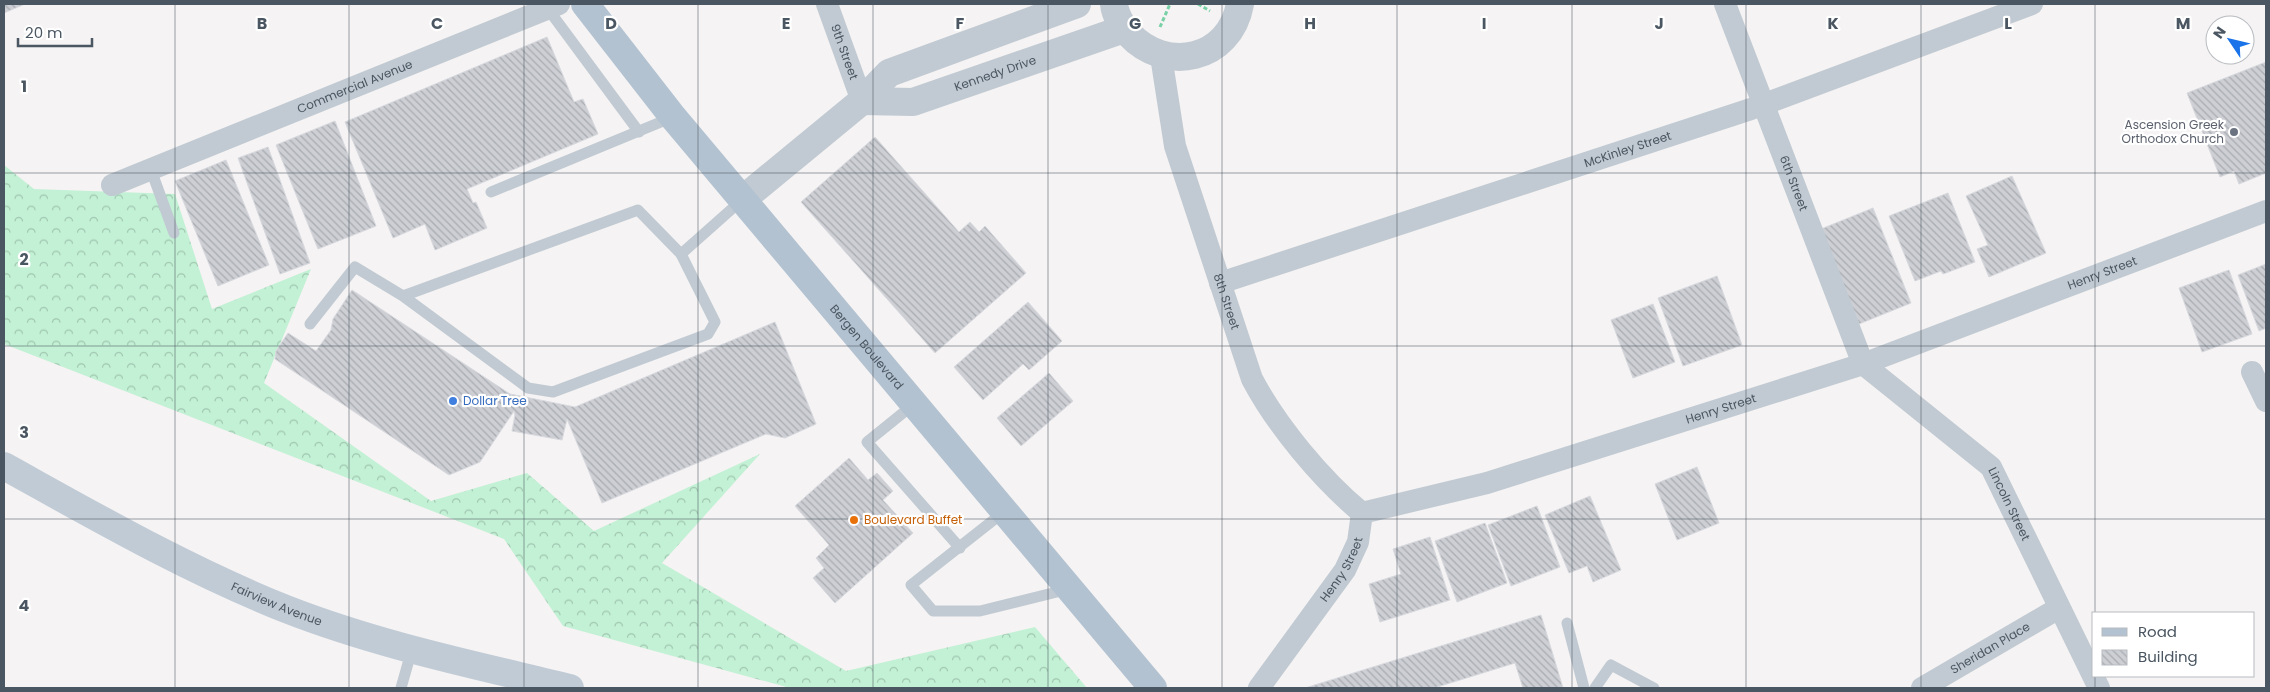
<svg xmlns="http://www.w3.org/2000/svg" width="2270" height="692" font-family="Poppins,sans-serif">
  <defs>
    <pattern id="forest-crowns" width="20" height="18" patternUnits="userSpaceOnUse" patternTransform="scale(1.25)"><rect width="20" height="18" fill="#c3f1d5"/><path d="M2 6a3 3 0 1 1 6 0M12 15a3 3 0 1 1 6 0" fill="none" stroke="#a0c6b0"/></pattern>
    <pattern id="building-back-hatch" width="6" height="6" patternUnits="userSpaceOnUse" patternTransform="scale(1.25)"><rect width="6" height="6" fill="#cdcfd5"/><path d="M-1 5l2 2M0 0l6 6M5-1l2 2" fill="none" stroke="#a8abb0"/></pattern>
  </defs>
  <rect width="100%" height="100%" fill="#f5f3f3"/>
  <path fill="url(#forest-crowns)" d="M 4,165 L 34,189 L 175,194 L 212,309 L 311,269 L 264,383 L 431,501 L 527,473 L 594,531 L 760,454 L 662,563 L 846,671 L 1035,627 L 1087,688 L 790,688 L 563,626 L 504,539 L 4,344 Z"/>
  <g fill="url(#building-back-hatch)" stroke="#d7d9de">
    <path d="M 4,4 L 25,4 L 4,13 Z"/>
    <path d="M 547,37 L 574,102 L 583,99 L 598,134 L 467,189 L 473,203 L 476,202 L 487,228 L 435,250 L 425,224 L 393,238 L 345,122 Z"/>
    <path d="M 2266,62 L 2266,173 L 2239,184 L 2234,171 L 2220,177 L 2187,93 Z"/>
    <path d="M 335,121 L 376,226 L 318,249 L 276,145 Z"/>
    <path d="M 875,137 L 959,232 L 970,222 L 979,232 L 985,226 L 1026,273 L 935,353 L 801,202 Z"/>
    <path d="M 268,147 L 310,263 L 280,274 L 238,158 Z"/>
    <path d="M 226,160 L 269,265 L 218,286 L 175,181 Z"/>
    <path d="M 2012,176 L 2046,253 L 1989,277 L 1977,249 L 1988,245 L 1966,196 Z"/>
    <path d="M 1948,193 L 1975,262 L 1943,274 L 1941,271 L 1915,281 L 1889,216 Z"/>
    <path d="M 1873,208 L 1911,303 L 1859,324 L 1821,229 Z"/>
    <path d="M 2266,264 L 2266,328 L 2259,331 L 2238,275 Z"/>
    <path d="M 2229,270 L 2252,334 L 2202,352 L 2179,288 Z"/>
    <path d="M 1717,276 L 1742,345 L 1683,366 L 1658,298 Z"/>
    <path d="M 352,290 L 510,394 L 575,407 L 775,322 L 816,424 L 785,438 L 766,434 L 602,503 L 567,419 L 562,440 L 512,431 L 515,415 L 514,411 L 480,462 L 449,475 L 275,359 L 276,351 L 288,333 L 316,351 L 331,330 L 333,319 Z"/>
    <path d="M 1028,302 L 1062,341 L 1029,370 L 1023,364 L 983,400 L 954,367 Z"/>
    <path d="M 1653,304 L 1675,362 L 1633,378 L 1611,320 Z"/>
    <path d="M 1049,373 L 1073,401 L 1021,446 L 997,418 Z"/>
    <path d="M 849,458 L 868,480 L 877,473 L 893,491 L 883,500 L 913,533 L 835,603 L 813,578 L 824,568 L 816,558 L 829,545 L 795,506 Z"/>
    <path d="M 1697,467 L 1719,523 L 1677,540 L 1655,484 Z"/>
    <path d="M 1590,496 L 1621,570 L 1593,582 L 1587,566 L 1569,573 L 1545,515 Z"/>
    <path d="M 1537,506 L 1560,567 L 1511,586 L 1488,525 Z"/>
    <path d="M 1485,523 L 1507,583 L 1457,602 L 1435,541 Z"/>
    <path d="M 1430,537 L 1450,600 L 1380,622 L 1369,584 L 1401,574 L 1393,549 Z"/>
    <path d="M 1541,615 L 1563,688 L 1523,688 L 1515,663 L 1434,688 L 1305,688 Z"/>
  </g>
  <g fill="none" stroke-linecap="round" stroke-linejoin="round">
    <g stroke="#7ad0a6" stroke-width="3" stroke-dasharray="4 2.5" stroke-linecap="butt">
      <path d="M 1198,4 L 1210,11"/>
      <path d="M 1160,27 L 1170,4"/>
    </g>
    <g stroke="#c1cad2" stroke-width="11">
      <path d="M 548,9 L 639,132"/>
      <path d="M 151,170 L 174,233"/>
      <path d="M 491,192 L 673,117"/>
      <path d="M 681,254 L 743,199"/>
      <path d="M 310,324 L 355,267 L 403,296 L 528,388 L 553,392 L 708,334 L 715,322 L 681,254 L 638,210 L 403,296"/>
      <path d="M 914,404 L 867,442 L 960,548"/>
      <path d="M 1005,511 L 911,585 L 933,611 L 980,611 L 1069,589"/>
      <path d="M 1567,623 L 1584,688"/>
      <path d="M 401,688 L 412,649"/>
      <path d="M 1595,688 L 1611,665 L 1654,688"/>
    </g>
    <g stroke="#c1cad2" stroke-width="22">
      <path id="s1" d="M 827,4 L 862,101"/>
      <path id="s2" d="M 1725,4 L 1863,364 L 1991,467 L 2099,688"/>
      <path id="s3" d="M 1161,56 L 1175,146 L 1252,379 C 1277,426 1321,479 1362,513"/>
      <path id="s4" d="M 112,185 L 559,4"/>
      <path id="s5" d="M 1220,283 L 1751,109 L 2032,4"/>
      <path d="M 2252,372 L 2266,401"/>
      <path id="s6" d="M 1259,688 L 1345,570 L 1358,542 L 1362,513 L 1487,483 L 1863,364 L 2266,211"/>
      <path id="s7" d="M 1922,688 L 2059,608"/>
    </g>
    <g stroke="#c1cad2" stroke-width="28">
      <path d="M 1114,4 C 1115,14 1122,27 1129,34 C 1166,74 1230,60 1240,4"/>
      <path id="s8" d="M 862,101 L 913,102 L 1124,29"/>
      <path d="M 743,199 L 862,101 L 889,73 L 1077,4"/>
    </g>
    <path stroke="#c1cbd6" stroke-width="28" id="s9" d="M 4,466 C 96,517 188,570 286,609 C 378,645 475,665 570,688"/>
    <path stroke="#b3c2d1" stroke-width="28" id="s10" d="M 585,4 L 673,117 L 1153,688"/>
  </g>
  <path fill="none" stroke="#4a5661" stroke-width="1" stroke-opacity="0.55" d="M 175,4 L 175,688M 349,4 L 349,688M 524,4 L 524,688M 698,4 L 698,688M 873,4 L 873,688M 1048,4 L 1048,688M 1222,4 L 1222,688M 1397,4 L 1397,688M 1572,4 L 1572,688M 1746,4 L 1746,688M 1921,4 L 1921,688M 2095,4 L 2095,613M 4,173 L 2266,173M 4,346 L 2266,346M 4,519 L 2266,519M 2095,676 L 2095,688"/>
  <circle fill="#6b7280" stroke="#fff" stroke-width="2" cx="2234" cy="132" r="5"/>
  <circle fill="#3f7fe0" stroke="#fff" stroke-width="2" cx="453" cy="401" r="5"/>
  <circle fill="#e8710a" stroke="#fff" stroke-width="2" cx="854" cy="520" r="5"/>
  <g text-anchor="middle" stroke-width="4.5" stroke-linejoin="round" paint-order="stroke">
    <g font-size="12" fill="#4a5661" stroke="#fff">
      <text dy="4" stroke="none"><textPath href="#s1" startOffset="51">9th Street</textPath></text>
      <text dy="4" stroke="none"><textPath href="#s8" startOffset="138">Kennedy Drive</textPath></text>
      <text dy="4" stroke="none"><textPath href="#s4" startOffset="262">Commercial Avenue</textPath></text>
      <text dy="4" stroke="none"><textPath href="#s5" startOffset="429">McKinley Street</textPath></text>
      <text dy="4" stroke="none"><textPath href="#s2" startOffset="192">6th Street</textPath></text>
      <text dy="4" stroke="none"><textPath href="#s6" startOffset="985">Henry Street</textPath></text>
      <text dy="4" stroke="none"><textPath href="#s3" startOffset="255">8th Street</textPath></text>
      <text dy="4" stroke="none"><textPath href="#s10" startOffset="444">Bergen Boulevard</textPath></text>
      <text dy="4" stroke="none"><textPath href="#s6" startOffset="580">Henry Street</textPath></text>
      <text dy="4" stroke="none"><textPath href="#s2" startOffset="591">Lincoln Street</textPath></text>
      <text dy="4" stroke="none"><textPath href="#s6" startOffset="145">Henry Street</textPath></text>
      <text dy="4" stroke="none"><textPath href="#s9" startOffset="306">Fairview Avenue</textPath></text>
      <text dy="4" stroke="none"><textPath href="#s7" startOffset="79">Sheridan Place</textPath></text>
    </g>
    <g font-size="12" fill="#5b616d" stroke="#fff" text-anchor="end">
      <text x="2224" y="129">Ascension Greek<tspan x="2224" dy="14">Orthodox Church</tspan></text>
    </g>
    <g font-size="12" fill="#366cbe" stroke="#fff" text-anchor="start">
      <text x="463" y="405">Dollar Tree</text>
    </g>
    <g font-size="12" fill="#c56008" stroke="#fff" text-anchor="start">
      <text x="864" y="524">Boulevard Buffet</text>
    </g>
  </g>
  <g font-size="16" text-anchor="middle" font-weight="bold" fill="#4a5661" stroke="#fff" stroke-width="4.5" stroke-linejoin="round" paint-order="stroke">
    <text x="262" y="29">B</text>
    <text x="437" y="29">C</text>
    <text x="611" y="29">D</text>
    <text x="786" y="29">E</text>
    <text x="960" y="29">F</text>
    <text x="1135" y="29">G</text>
    <text x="1310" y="29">H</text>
    <text x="1484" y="29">I</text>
    <text x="1659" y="29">J</text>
    <text x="1833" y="29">K</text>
    <text x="2008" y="29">L</text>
    <text x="2183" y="29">M</text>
    <text x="24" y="92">1</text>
    <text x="24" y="265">2</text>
    <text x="24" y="438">3</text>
    <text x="24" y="611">4</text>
  </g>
  <rect width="2270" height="692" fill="none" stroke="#4a5661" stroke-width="10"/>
  <rect x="2092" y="612" width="162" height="65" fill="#ffffff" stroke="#b7bbc0"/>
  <rect x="2102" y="628" width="25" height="8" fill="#b3c2d1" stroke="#b7bbc0"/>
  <text x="2138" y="637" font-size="15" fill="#4a5661">Road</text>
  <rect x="2102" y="650" width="25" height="15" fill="url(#building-back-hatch)" stroke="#b7bbc0"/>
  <text x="2138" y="662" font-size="15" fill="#4a5661">Building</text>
  <g transform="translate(2230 40) rotate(305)"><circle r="24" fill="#ffffff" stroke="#b7bbc0"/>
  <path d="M0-4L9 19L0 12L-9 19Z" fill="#1a73e8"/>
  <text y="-8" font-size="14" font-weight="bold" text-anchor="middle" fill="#4a5661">N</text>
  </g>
  <path d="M18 38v8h74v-8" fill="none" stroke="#4a5661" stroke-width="2.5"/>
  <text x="25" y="38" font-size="15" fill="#4a5661" stroke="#ffffff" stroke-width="4" paint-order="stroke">20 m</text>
</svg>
